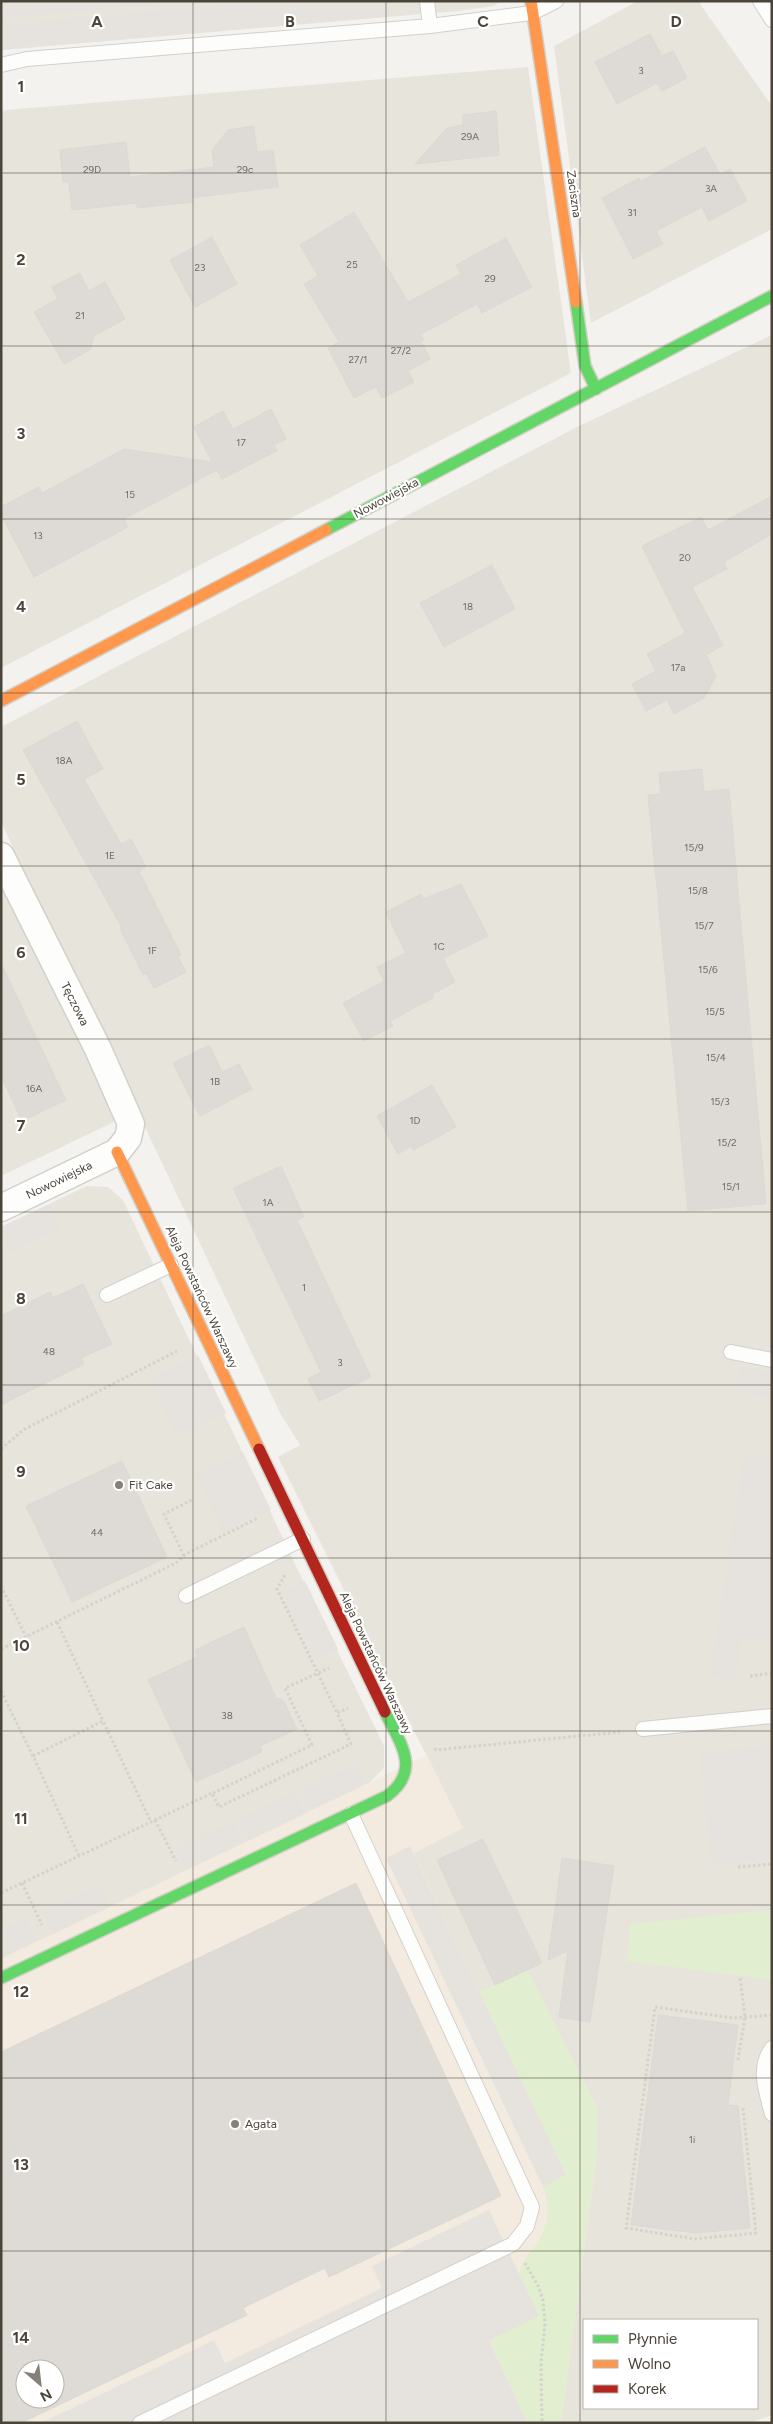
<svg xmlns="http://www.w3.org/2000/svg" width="773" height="2424" font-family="Figtree,sans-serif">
  <rect width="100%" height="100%" fill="#f4f2ee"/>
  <g fill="#e7e4dc" fill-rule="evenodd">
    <path d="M 1,1 L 500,1 L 494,6 L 458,11 L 1,50 Z"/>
    <path d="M 638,1 L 698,1 L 772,106 L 772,229 L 591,323 L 554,46 Z"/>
    <path d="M 528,67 L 571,373 L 1,668 L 1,112 L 6,110 Z"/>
    <path d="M 772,335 L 772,2415 L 749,2423 L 561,2423 L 596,2160 L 597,2108 L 575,2065 L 479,1992 L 413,1853 L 462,1827 L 278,1457 L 300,1445 L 280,1413 L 1,822 L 1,727 L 577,427 ZM 584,2320 L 757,2320 L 757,2408 L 584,2408 Z"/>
    <path d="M 1,884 L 118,1120 L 1,1176 Z"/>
    <path d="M 87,1186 L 108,1187 L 123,1200 L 297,1568 L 384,1746 L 384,1768 L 368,1784 L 1,1959 L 1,1227 Z"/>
  </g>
  <path fill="#f3ebdf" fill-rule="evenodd" d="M 427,1755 L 463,1828 L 414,1853 L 479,1992 L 528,1971 L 597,2108 L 596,2160 L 561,2423 L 1,2423 L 1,1959 ZM 25,2369 L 55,2369 L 55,2399 L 25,2399 Z"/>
  <g fill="#e1eecf">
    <path d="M 772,1910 L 772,1980 L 627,1961 L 630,1924 Z"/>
    <path d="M 528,1971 L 597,2108 L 596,2160 L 561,2423 L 522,2423 L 526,2420 L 489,2341 L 538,2316 L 519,2275 C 521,2261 530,2254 538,2242 C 549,2225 550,2205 543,2187 L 566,2175 L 479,1992 Z"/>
  </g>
  <g fill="#e6e3df">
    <path d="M 1,1 L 182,1 L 182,2 L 1,18 Z"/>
    <path d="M 270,1 L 388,1 L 389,16 L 1,50 L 1,25 Z"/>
    <path d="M 50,1204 L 61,1228 L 1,1256 L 1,1227 Z"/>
    <path d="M 198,1355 L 226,1413 L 203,1423 L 175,1366 Z"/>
    <path d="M 173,1367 L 200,1425 L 178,1436 L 150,1378 Z"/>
    <path d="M 740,1367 L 772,1373 L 772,1399 L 735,1392 Z"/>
    <path d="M 772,1440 L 772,1643 L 741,1639 L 735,1681 L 710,1676 L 744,1453 L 769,1457 Z"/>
    <path d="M 243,1452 L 271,1510 L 248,1520 L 221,1463 Z"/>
    <path d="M 218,1464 L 246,1522 L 223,1532 L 196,1475 Z"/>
    <path d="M 305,1581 L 338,1649 L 315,1660 L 283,1592 Z"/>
    <path d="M 772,1745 L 772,1859 L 711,1865 L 700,1752 Z"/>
    <path d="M 356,1763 L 366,1784 L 309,1811 L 299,1790 Z"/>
    <path d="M 294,1791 L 305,1814 L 248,1841 L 238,1819 Z"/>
    <path d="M 233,1821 L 243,1843 L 186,1870 L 176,1848 Z"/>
    <path d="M 410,1846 L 566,2175 L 543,2187 L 386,1858 Z"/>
    <path d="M 100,1884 L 110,1907 L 53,1934 L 43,1911 Z"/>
    <path d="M 27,1918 L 38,1940 L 1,1957 L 1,1931 Z"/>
    <path d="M 489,2210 L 539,2316 L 489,2341 L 526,2420 L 522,2423 L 41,2423 L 214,2340 L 225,2363 L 382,2288 L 372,2266 Z"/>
  </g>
  <g fill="#dedbd6" stroke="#dcd9d4" fill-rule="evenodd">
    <path d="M 650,34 L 662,56 L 673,51 L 687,78 L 662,91 L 657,83 L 617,104 L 595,62 Z"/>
    <path d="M 496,111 L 499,155 L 415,164 L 447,128 L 463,125 L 463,115 Z"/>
    <path d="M 254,126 L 257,152 L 273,150 L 278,187 L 191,198 L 193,202 L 137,208 L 137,203 L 72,210 L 69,182 L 63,182 L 60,150 L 126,142 L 130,177 L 214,167 L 212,150 L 228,130 Z"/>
    <path d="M 705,147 L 720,174 L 730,169 L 747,201 L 709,221 L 702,207 L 656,231 L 663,244 L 633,259 L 602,198 L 639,178 L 641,181 Z"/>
    <path d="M 354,212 L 408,302 L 461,274 L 456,265 L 506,238 L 532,287 L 482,313 L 477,304 L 421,334 L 424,340 L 421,341 L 430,359 L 408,371 L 414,382 L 382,398 L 376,387 L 354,398 L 328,348 L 339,342 L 304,284 L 318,276 L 300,245 Z"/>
    <path d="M 212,237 L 237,284 L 195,307 L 170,260 Z"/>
    <path d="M 80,273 L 89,291 L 105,282 L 125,319 L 94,336 L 90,350 L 64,364 L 34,312 L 58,299 L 52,287 Z"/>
    <path d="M 271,409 L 286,439 L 274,445 L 277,451 L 222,479 L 217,470 L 124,519 L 128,527 L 34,577 L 1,515 L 1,507 L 39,487 L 42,493 L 124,449 L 212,462 L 194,427 L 223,411 L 233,429 Z"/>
    <path d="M 772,496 L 772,534 L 724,562 L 727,569 L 692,587 L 723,645 L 706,655 L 716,676 L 704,698 L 674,714 L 667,700 L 646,711 L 632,684 L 656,671 L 647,654 L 685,633 L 642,546 L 701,517 L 708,530 Z"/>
    <path d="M 492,565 L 515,609 L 444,647 L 420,603 Z"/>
    <path d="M 77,721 L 103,769 L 84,779 L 121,844 L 131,839 L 146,867 L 139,871 L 181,955 L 178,957 L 186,972 L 154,988 L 146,973 L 143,975 L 120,929 L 122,928 L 23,750 Z"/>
    <path d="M 702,769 L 704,792 L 729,789 L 766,1204 L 688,1211 L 648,795 L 661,794 L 659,773 Z"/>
    <path d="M 461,884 L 488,936 L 443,958 L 455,982 L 433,994 L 433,998 L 390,1021 L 393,1026 L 364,1041 L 343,1003 L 384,981 L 377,967 L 406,953 L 386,912 L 421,894 L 423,899 Z"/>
    <path d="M 1,963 L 66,1100 L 22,1121 L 1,1076 Z"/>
    <path d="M 209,1045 L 222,1072 L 239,1064 L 252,1089 L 200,1116 L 173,1063 Z"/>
    <path d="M 432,1085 L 456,1127 L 413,1150 L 411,1146 L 398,1154 L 377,1116 Z"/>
    <path d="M 281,1166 L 304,1217 L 297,1220 L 371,1377 L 319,1401 L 308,1379 L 321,1372 L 233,1188 Z"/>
    <path d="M 83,1284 L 112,1344 L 81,1358 L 84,1364 L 1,1405 L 1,1316 L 50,1292 L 53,1298 Z"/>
    <path d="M 122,1461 L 167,1557 L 72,1602 L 26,1506 Z"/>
    <path d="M 244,1627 L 276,1698 L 283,1700 L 297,1729 L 260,1746 L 262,1752 L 196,1782 L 148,1680 L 197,1657 L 195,1650 Z"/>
    <path d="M 483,1839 L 542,1963 L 495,1985 L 437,1860 Z"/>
    <path d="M 562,1858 L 614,1866 L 590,2022 L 559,2017 L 568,1951 L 548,1960 Z"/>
    <path d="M 356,1883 L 501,2196 L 329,2277 L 325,2268 L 288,2286 L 243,2308 L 247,2315 L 21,2423 L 1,2423 L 1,2052 ZM 25,2369 L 55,2369 L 55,2399 L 25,2399 Z"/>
    <path d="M 658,2015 L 738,2025 L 728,2105 L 738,2106 L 750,2228 L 696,2233 L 631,2225 Z"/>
  </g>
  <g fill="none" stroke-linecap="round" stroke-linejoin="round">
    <defs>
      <g id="lane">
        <path d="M 427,1 L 430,26"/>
        <path d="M 760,1 L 772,20"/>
        <path d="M 1,65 L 27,59 L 430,26 L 532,13 L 556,1"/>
        <path d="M 107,1295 L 171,1265"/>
        <path d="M 731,1352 L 772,1360"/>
        <path d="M 186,1596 L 303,1539"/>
        <path d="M 643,1729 L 772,1716"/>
        <path d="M 772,2048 C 757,2068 766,2091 772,2114"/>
        <path d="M 140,2423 L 513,2244 L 527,2226 L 532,2207 L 351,1814"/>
      </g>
      <path id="street" d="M 1,856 L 98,1049 L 131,1124 L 128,1138 L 117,1152 L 1,1208"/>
      <g id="fast">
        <path d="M 576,302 L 585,366 L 596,389"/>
        <path d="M 326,530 L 772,296"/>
        <path d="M 1,1978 L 387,1796 C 422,1770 400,1743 385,1712"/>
      </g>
      <g id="slow">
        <path d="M 531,1 L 576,302"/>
        <path d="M 1,701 L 326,530"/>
        <path d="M 117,1152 L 259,1449"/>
      </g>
      <path id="jam" d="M 259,1449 L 385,1712"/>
    </defs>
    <use href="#lane" stroke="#d2d0cb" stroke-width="16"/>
    <use href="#street" stroke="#d2d0cb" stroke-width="29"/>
    <use href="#fast" stroke="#d3cfc5" stroke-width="14"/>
    <use href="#slow" stroke="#d3cfc5" stroke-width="14"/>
    <use href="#jam" stroke="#d3cfc5" stroke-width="14"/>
    <g stroke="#d3d2cc" stroke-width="3" stroke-dasharray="2.5 2.5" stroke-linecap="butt">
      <path d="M 1,1449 L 23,1430 L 177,1351"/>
      <path d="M 184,1556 L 164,1514 L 194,1499"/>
      <path d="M 285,1575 L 277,1589 L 337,1713"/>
      <path d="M 1,1586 L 26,1637"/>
      <path d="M 57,1622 L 103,1721"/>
      <path d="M 1,1649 L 176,1563 L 186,1554 L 258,1518"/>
      <path d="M 750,1676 L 772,1673"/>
      <path d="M 1,1691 L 33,1756"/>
      <path d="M 435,1748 L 436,1750 L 620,1732"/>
      <path d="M 213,1793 L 312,1745 L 285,1688 L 329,1668"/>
      <path d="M 155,1820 L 176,1861"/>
      <path d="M 79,1856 L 33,1756 L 103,1721 L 151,1822"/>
      <path d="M 738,1867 L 772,1864"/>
      <path d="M 22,1883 L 42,1925"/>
      <path d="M 1,1893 L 212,1793 L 219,1807 L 351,1744 L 337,1713 L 348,1708"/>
      <path d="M 738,2060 L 745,2017 L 740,1976"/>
      <path d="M 743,2108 L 756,2233 L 695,2239 L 626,2228 L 655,2007 L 733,2018 L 772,2015"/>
      <path d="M 525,2263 L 538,2286 L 543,2300 L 545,2323 L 541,2364 L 542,2423"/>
    </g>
    <use href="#lane" stroke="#fdfdfc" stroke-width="14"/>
    <use href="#street" stroke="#fdfdfc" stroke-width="26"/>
    <use href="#fast" stroke="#63d668" stroke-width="11"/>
    <use href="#slow" stroke="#ff974d" stroke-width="11"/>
    <use href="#jam" stroke="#b3261e" stroke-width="11"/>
  </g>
  <path fill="none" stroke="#4b4439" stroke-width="1" stroke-opacity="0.55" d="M 193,1 L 193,2423M 386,1 L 386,2423M 580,1 L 580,2423M 1,173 L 772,173M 1,346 L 772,346M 1,519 L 772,519M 1,693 L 772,693M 1,866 L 772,866M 1,1039 L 772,1039M 1,1212 L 772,1212M 1,1385 L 772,1385M 1,1558 L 772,1558M 1,1731 L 772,1731M 1,1905 L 772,1905M 1,2078 L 772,2078M 1,2251 L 772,2251"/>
  <g fill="#868178" stroke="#fff" stroke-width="2">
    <circle cx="119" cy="1485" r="5"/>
    <circle cx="235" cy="2124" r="5"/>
  </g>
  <g text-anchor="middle" stroke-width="4.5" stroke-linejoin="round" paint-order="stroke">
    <g font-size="10" fill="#706a61">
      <text x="641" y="74">3</text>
      <text x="470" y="140">29A</text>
      <text x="92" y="173">29D</text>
      <text x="245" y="173">29c</text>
      <text x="711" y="192">3A</text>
      <text x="632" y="216">31</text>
      <text x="352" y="268">25</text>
      <text x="200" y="271">23</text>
      <text x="490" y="282">29</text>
      <text x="80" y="319">21</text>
      <text x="401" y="354">27/2</text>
      <text x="358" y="363">27/1</text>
      <text x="241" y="446">17</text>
      <text x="130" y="498">15</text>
      <text x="38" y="539">13</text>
      <text x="685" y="561">20</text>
      <text x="468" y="610">18</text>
      <text x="678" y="671">17a</text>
      <text x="64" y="764">18A</text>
      <text x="694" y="851">15/9</text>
      <text x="110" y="859">1E</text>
      <text x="698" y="894">15/8</text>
      <text x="704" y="929">15/7</text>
      <text x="439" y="950">1C</text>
      <text x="152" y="954">1F</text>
      <text x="708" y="973">15/6</text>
      <text x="715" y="1015">15/5</text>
      <text x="716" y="1061">15/4</text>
      <text x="215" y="1085">1B</text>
      <text x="34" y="1092">16A</text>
      <text x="720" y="1105">15/3</text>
      <text x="415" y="1124">1D</text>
      <text x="727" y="1146">15/2</text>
      <text x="731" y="1190">15/1</text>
      <text x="268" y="1206">1A</text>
      <text x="304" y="1291">1</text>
      <text x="49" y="1355">48</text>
      <text x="340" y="1366">3</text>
      <text x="97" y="1536">44</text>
      <text x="227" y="1719">38</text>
      <text x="692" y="2143">1i</text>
    </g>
    <g font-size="12" fill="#4b4439" stroke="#fff">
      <text transform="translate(574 194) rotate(82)" y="4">Zaciszna</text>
      <text transform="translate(386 498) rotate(-28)" y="4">Nowowiejska</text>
      <text transform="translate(75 1004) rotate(63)" y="4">Tęczowa</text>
      <text transform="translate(59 1180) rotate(-26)" y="4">Nowowiejska</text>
      <text transform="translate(202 1297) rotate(65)" y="4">Aleja Powstańców Warszawy</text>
      <text transform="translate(376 1663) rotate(65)" y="4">Aleja Powstańców Warszawy</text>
    </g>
    <g font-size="12" fill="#4b4439" stroke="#fff" text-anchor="start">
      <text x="129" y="1489">Fit Cake</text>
      <text x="245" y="2128">Agata</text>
    </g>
  </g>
  <g font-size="16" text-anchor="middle" font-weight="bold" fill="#4b4439" stroke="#fff" stroke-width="4.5" stroke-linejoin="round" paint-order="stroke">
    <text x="97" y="27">A</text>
    <text x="290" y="27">B</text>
    <text x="483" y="27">C</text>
    <text x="676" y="27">D</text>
    <text x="21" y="92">1</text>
    <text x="21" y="265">2</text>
    <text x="21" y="439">3</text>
    <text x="21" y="612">4</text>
    <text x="21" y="785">5</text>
    <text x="21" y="958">6</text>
    <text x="21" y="1131">7</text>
    <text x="21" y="1304">8</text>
    <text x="21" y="1477">9</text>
    <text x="21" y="1651">10</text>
    <text x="21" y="1824">11</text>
    <text x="21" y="1997">12</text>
    <text x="21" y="2170">13</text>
    <text x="21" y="2343">14</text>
  </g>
  <rect width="773" height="2424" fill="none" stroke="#4b4439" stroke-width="5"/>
  <rect x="583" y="2319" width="175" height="90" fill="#ffffff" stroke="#b7b4b0"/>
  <rect x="593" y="2335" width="25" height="8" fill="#63d668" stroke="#b7b4b0"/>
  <text x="628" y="2344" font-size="15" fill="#4b4439">Płynnie</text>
  <rect x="593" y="2360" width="25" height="8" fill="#ff974d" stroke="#b7b4b0"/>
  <text x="628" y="2369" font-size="15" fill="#4b4439">Wolno</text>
  <rect x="593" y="2385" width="25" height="8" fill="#b3261e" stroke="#b7b4b0"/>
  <text x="628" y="2394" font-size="15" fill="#4b4439">Korek</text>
  <g transform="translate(40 2384) rotate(152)"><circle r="24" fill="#ffffff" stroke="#b7b4b0"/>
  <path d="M0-4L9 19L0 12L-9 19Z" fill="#868178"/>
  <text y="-8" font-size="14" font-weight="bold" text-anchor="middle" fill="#4b4439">N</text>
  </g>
</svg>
